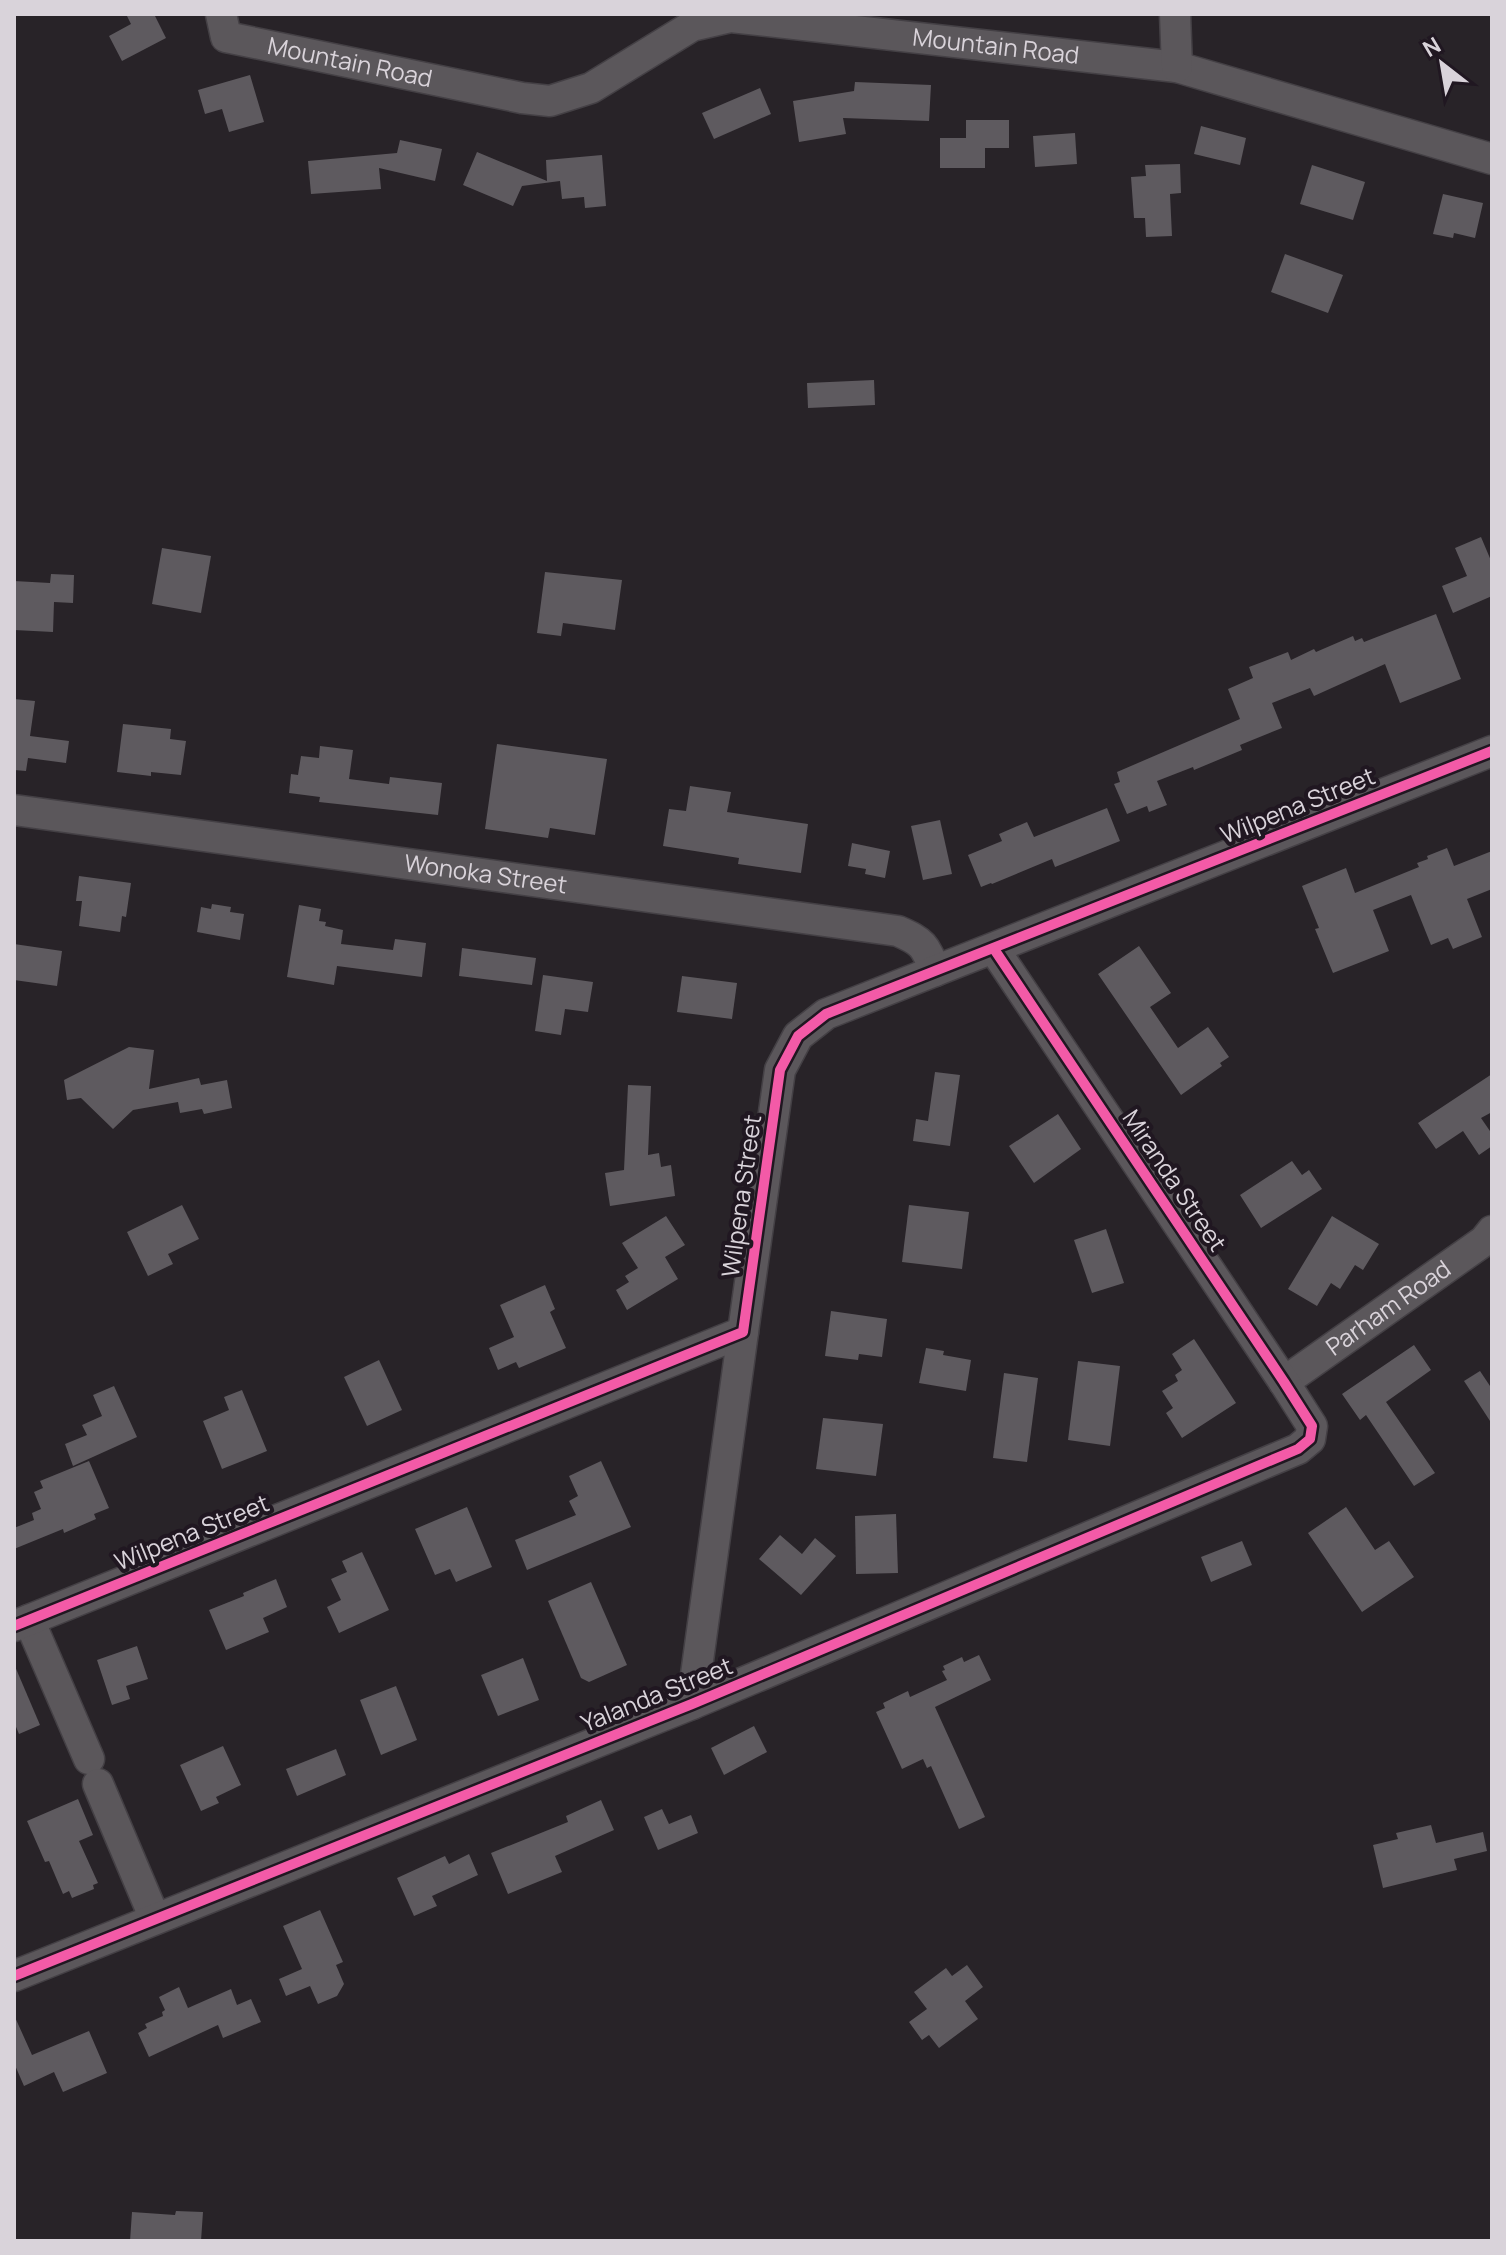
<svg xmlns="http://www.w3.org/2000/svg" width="1506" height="2255" font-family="Manrope,sans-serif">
  <rect width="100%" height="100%" fill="#282328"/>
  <g fill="#5e5a5f">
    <path d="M 126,14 L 154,14 L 166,38 L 122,61 L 109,36 L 131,24 Z"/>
    <path d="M 250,75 L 264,122 L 229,132 L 222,109 L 205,114 L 198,90 Z"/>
    <path d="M 855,82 L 931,85 L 929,121 L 843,118 L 846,134 L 799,142 L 793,101 L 854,91 Z"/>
    <path d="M 760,88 L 771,114 L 714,139 L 702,113 Z"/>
    <path d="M 966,120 L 1009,120 L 1009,148 L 985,148 L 985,168 L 940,168 L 940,138 L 966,138 Z"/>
    <path d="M 1201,126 L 1246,138 L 1240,165 L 1194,154 Z"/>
    <path d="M 1075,133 L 1077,164 L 1035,167 L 1033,136 Z"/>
    <path d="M 400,140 L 442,149 L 435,181 L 379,168 L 381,189 L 311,194 L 308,161 L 397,153 Z"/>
    <path d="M 477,152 L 547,181 L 546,160 L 602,155 L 606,206 L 585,208 L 584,197 L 562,199 L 560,181 L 522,186 L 513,206 L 463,185 Z"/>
    <path d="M 1180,164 L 1181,193 L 1170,194 L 1172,236 L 1146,237 L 1145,218 L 1134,218 L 1131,177 L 1146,176 L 1145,165 Z"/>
    <path d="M 1312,165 L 1365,182 L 1353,220 L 1300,204 Z"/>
    <path d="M 1443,194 L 1483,203 L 1475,238 L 1454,233 L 1453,238 L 1433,234 Z"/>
    <path d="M 1285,254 L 1343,275 L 1328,313 L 1271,292 Z"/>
    <path d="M 874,380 L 875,405 L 808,408 L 807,383 Z"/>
    <path d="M 1481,537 L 1492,563 L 1492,596 L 1453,613 L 1442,586 L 1467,576 L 1455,548 Z"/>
    <path d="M 162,548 L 211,556 L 201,613 L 152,604 Z"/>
    <path d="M 545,572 L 622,580 L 615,630 L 563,623 L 561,636 L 537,633 Z"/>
    <path d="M 51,574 L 74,575 L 73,603 L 54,602 L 53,632 L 14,630 L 14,581 L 50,583 Z"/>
    <path d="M 1436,614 L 1461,679 L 1400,703 L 1385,664 L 1314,696 L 1310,688 L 1272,703 L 1282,728 L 1240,745 L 1242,750 L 1194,770 L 1193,767 L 1157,781 L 1167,805 L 1149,812 L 1147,806 L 1127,814 L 1114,784 L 1120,782 L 1117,772 L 1240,719 L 1228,689 L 1253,678 L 1249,667 L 1288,652 L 1291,660 L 1314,649 L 1316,652 L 1353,636 L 1355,641 L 1362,638 L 1364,642 Z"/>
    <path d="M 14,699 L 35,701 L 30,736 L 69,741 L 66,763 L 28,758 L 26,771 L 14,770 Z"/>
    <path d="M 123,724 L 171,729 L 170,739 L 186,741 L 181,775 L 151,772 L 151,776 L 117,772 Z"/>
    <path d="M 497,744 L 607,759 L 595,835 L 550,828 L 548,838 L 485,829 Z"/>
    <path d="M 320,746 L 353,750 L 349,779 L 389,784 L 390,777 L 442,783 L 438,815 L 319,802 L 320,797 L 289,793 L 291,774 L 298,775 L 301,756 L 319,758 Z"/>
    <path d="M 690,786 L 731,792 L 727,812 L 808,824 L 801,873 L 738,864 L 739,858 L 663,846 L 669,809 L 686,811 Z"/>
    <path d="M 1107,808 L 1120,841 L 1055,867 L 1052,859 L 992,884 L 991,883 L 981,887 L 968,855 L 1002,841 L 999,834 L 1027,822 L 1034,837 Z"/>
    <path d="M 940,820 L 952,874 L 923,880 L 911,826 Z"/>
    <path d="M 852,843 L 890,851 L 885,878 L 865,874 L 866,869 L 848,866 Z"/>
    <path d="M 1447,848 L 1454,866 L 1492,851 L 1492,889 L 1467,899 L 1482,937 L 1453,949 L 1448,938 L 1431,945 L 1411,895 L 1373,910 L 1389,951 L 1333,973 L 1315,929 L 1319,928 L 1302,886 L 1346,868 L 1355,893 L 1419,867 L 1417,863 L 1428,859 L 1427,856 Z"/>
    <path d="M 79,876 L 131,883 L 126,917 L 122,916 L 120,932 L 79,926 L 82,901 L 76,901 Z"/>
    <path d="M 212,904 L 231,907 L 230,912 L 244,914 L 240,940 L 197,932 L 201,907 L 211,909 Z"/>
    <path d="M 299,905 L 321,909 L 319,921 L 326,922 L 325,926 L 343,930 L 341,944 L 393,950 L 395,939 L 426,943 L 422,977 L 337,966 L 334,985 L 287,977 Z"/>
    <path d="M 14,944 L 62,951 L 57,986 L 14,980 Z"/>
    <path d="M 1139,946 L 1171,993 L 1150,1007 L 1178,1048 L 1208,1027 L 1229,1057 L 1220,1063 L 1222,1066 L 1181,1095 L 1098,974 Z"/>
    <path d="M 462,948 L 536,958 L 532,985 L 459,976 Z"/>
    <path d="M 543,975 L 593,982 L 588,1012 L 565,1009 L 561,1035 L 535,1031 Z"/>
    <path d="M 682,976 L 737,983 L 732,1019 L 677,1012 Z"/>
    <path d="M 129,1047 L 154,1050 L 149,1089 L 199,1078 L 201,1085 L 227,1080 L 232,1108 L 204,1114 L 202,1109 L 180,1113 L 178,1102 L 133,1110 L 113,1129 L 81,1098 L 67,1100 L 64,1080 Z"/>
    <path d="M 935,1072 L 960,1075 L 950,1146 L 913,1141 L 916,1119 L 928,1121 Z"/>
    <path d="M 1492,1074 L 1492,1112 L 1481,1118 L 1492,1134 L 1492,1146 L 1479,1155 L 1463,1131 L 1436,1149 L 1418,1123 Z"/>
    <path d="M 628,1085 L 651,1086 L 648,1155 L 659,1153 L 661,1167 L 671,1165 L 675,1196 L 610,1206 L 605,1173 L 624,1170 Z"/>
    <path d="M 1058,1114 L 1081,1149 L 1034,1183 L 1009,1146 Z"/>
    <path d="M 1292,1161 L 1302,1175 L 1309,1170 L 1322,1189 L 1261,1228 L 1240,1195 Z"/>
    <path d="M 182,1205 L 199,1239 L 168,1254 L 173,1264 L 148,1276 L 127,1232 Z"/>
    <path d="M 909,1205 L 969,1212 L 962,1269 L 902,1262 Z"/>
    <path d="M 666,1216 L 685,1245 L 665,1257 L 678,1279 L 627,1310 L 616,1290 L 629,1282 L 625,1276 L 638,1268 L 622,1243 Z"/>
    <path d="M 1332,1216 L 1379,1244 L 1363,1270 L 1355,1265 L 1340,1289 L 1331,1283 L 1317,1306 L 1288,1289 Z"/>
    <path d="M 1106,1229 L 1124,1283 L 1092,1293 L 1074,1240 Z"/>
    <path d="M 545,1285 L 555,1309 L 550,1312 L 566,1348 L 519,1368 L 516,1362 L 498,1370 L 489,1348 L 514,1337 L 500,1305 Z"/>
    <path d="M 831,1311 L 887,1319 L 882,1357 L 859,1354 L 858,1360 L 825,1356 Z"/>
    <path d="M 1194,1339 L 1236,1403 L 1182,1438 L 1166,1413 L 1173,1408 L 1162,1391 L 1178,1381 L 1175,1375 L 1182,1370 L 1172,1354 Z"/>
    <path d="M 1414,1345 L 1431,1370 L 1386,1402 L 1435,1473 L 1414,1486 L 1366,1415 L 1360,1420 L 1342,1394 Z"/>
    <path d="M 926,1348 L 944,1351 L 943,1355 L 971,1360 L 966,1391 L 919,1383 Z"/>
    <path d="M 379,1360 L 402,1410 L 367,1426 L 344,1377 Z"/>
    <path d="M 1078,1361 L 1120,1366 L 1110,1446 L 1068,1440 Z"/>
    <path d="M 1480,1371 L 1492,1389 L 1492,1424 L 1464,1381 Z"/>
    <path d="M 1004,1373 L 1038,1378 L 1027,1462 L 993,1458 Z"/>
    <path d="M 114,1386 L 137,1437 L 73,1466 L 65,1444 L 87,1435 L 82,1425 L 102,1416 L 93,1395 Z"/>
    <path d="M 242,1390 L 267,1451 L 222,1469 L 203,1421 L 229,1410 L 224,1397 Z"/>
    <path d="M 823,1418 L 883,1424 L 876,1476 L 816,1469 Z"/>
    <path d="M 89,1461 L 109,1508 L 94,1514 L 96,1519 L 64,1533 L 63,1529 L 14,1549 L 14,1528 L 34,1520 L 32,1513 L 41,1509 L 34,1492 L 43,1488 L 40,1481 Z"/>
    <path d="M 601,1461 L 631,1527 L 527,1570 L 515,1540 L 576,1515 L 569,1501 L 578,1496 L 569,1476 Z"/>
    <path d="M 467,1507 L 492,1567 L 456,1582 L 450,1569 L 435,1575 L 415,1529 Z"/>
    <path d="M 1346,1507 L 1375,1550 L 1389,1541 L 1414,1577 L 1362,1612 L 1308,1533 Z"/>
    <path d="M 896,1514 L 898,1573 L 856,1574 L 855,1516 Z"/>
    <path d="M 780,1535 L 802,1554 L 815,1538 L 836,1556 L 801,1595 L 759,1559 Z"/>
    <path d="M 1242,1541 L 1252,1565 L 1211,1582 L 1201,1557 Z"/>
    <path d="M 362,1552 L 389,1610 L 339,1633 L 327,1607 L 341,1600 L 331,1579 L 347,1572 L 342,1561 Z"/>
    <path d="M 276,1579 L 287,1607 L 263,1618 L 269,1632 L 226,1650 L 209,1610 L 244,1596 L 243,1593 Z"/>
    <path d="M 591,1582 L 627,1665 L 589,1682 L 581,1678 L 548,1601 Z"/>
    <path d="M 137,1646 L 148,1679 L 126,1686 L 130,1699 L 112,1705 L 97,1660 Z"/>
    <path d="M 979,1655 L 991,1680 L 935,1707 L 985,1817 L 959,1829 L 931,1766 L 927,1768 L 923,1759 L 902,1769 L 876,1712 L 885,1708 L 883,1703 L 908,1691 L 910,1697 L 947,1680 L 942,1671 L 945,1670 L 943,1666 L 962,1657 L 964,1662 Z"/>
    <path d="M 523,1658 L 539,1700 L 498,1716 L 481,1675 Z"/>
    <path d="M 14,1664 L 40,1725 L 19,1734 L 14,1722 Z"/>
    <path d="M 396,1686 L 417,1740 L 381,1755 L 360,1700 Z"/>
    <path d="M 754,1726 L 767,1752 L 724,1775 L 711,1748 Z"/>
    <path d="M 223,1746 L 241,1785 L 216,1797 L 219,1803 L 201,1811 L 180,1765 Z"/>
    <path d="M 336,1749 L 346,1775 L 297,1796 L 286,1769 Z"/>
    <path d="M 78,1799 L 93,1835 L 79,1841 L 98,1883 L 93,1885 L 94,1889 L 72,1898 L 69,1891 L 63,1894 L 49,1861 L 45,1862 L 27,1821 Z"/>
    <path d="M 601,1800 L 614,1830 L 555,1856 L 562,1872 L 508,1894 L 491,1853 L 568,1822 L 566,1816 Z"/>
    <path d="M 662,1809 L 669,1824 L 691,1815 L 698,1833 L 658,1850 L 644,1817 Z"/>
    <path d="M 1431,1825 L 1436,1843 L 1483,1832 L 1487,1851 L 1454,1859 L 1457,1870 L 1383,1888 L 1373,1845 L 1398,1839 L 1396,1833 Z"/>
    <path d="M 469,1854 L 478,1875 L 432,1896 L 437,1906 L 414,1916 L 397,1878 L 445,1856 L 449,1864 Z"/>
    <path d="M 320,1910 L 343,1962 L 336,1965 L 344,1984 L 337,1996 L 318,2004 L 310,1986 L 286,1996 L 279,1979 L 302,1969 L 283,1926 Z"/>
    <path d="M 967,1965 L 983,1987 L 965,2001 L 978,2019 L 939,2048 L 929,2035 L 922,2040 L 909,2022 L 927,2009 L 914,1992 L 946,1968 L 952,1976 Z"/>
    <path d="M 179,1987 L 188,2008 L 231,1989 L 237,2005 L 251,1999 L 261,2022 L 223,2038 L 218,2025 L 149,2057 L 138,2033 L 147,2028 L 145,2024 L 163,2016 L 162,2012 L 165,2010 L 159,1997 Z"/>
    <path d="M 14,2015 L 32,2055 L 89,2031 L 107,2073 L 63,2092 L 54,2072 L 24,2086 L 14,2063 Z"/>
    <path d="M 176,2211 L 203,2212 L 201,2241 L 130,2241 L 132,2212 L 175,2215 Z"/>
  </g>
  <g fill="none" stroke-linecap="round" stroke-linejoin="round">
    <defs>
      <g id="minor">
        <path id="s1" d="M 221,14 L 226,37 L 522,98 L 550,101 L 591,88 L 692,26 L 731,17 L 1177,67 L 1492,159"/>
        <path d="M 1175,14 L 1177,67"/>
        <path id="s2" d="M 14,810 L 898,931 C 923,942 925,945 935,971"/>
        <path id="s3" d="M 1284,1382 L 1484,1241 L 1492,1231"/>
        <path d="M 29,1620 L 89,1759"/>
        <path d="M 14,1626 L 743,1332 L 780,1070 L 798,1036 L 826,1014 L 1492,751"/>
        <path d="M 692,1704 L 743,1332"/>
        <path d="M 98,1784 L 155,1919"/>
        <path d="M 14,1976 L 692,1704 L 1298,1449 L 1310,1439 L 1312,1426 L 1284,1382 L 994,949"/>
      </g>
    </defs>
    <use href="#minor" stroke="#444045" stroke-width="33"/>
    <use href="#minor" stroke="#5b575b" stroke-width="30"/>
    <defs>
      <g id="cycleway">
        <path d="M 14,1626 L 743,1332 L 780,1070 L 798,1036 L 826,1014 L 1492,751"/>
        <path d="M 14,1976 L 692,1704 L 1298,1449 L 1310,1439 L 1312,1426 L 1284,1382 L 994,949"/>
      </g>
    </defs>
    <use href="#cycleway" stroke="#201721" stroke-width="15"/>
    <use href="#cycleway" stroke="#f35aa7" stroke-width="10"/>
  </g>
  <g text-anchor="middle" stroke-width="8" stroke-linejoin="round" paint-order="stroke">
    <g font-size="24" fill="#d9d3da" stroke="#201721">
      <text dy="8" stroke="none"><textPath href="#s1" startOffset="822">Mountain Road</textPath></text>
      <text dy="8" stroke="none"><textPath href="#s1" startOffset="150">Mountain Road</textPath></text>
      <text transform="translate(1298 806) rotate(-22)" y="8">Wilpena Street</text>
      <text dy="8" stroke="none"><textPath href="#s2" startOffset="476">Wonoka Street</textPath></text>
      <text transform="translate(1174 1181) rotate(56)" y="8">Miranda Street</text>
      <text transform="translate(742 1196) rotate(-82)" y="8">Wilpena Street</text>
      <text dy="8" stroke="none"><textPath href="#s3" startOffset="128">Parham Road</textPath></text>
      <text transform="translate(192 1533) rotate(-22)" y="8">Wilpena Street</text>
      <text transform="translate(657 1695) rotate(-22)" y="8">Yalanda Street</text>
    </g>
  </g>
  <rect width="1506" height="2255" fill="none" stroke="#d9d3da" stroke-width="32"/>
  <g transform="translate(1442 64) rotate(329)" stroke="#201721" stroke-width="6" paint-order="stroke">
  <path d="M0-6L14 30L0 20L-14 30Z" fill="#d9d3da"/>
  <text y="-12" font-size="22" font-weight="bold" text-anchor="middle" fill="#d9d3da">N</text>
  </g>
</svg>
